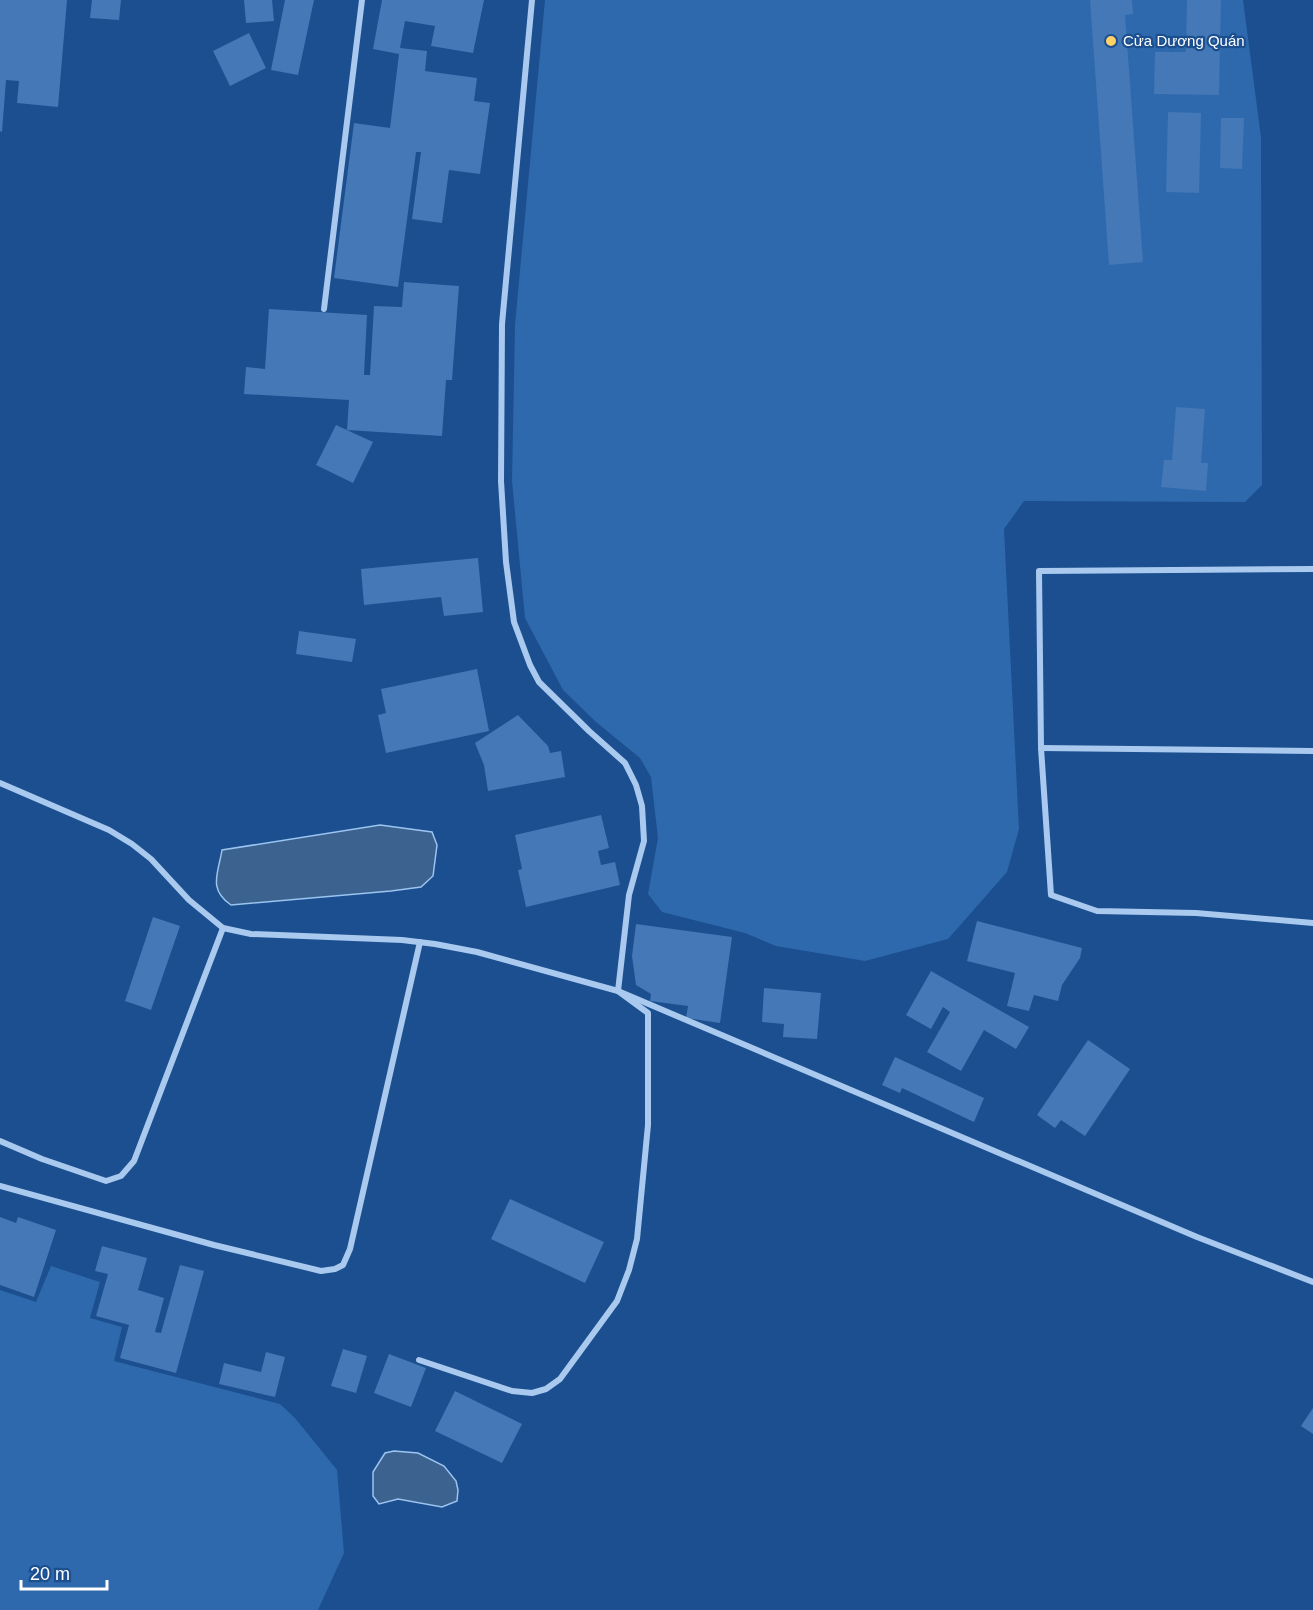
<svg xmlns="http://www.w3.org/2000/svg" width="1313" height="1610" font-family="Helvetica,sans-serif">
  <rect width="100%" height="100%" fill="#1b4f8f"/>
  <g fill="#2e69ad">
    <path d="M 545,0 L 1243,0 L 1261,137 L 1262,485 L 1245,502 L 1024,501 L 1004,529 L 1019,829 L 1007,872 L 948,939 L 865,961 L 776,946 L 745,933 L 662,912 L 648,894 L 658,838 L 651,777 L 640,758 L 596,722 L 563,690 L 525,618 L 512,481 L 515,325 Z"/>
    <path d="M 51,1266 L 100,1282 L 90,1318 L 122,1327 L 114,1361 L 280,1404 L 295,1418 L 337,1470 L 344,1553 L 318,1610 L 0,1610 L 0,1290 L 36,1302 Z"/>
  </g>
  <g fill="#3c6290" stroke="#9cc4f0" stroke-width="1.5">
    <path d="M 380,825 L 432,832 L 437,845 L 433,876 L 421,887 L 391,891 L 231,905 C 208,889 218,874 222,850 Z"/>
    <path d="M 394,1451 L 418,1453 L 444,1466 L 456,1481 L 458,1490 L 457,1501 L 442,1507 L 398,1499 L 379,1504 L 373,1496 L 373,1472 L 385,1453 Z"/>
  </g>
  <g fill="#4478b7">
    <path d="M 0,0 L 67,0 L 58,107 L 17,103 L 19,81 L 6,80 L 2,132 L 0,131 Z"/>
    <path d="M 92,0 L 121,0 L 119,20 L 90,18 Z"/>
    <path d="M 244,0 L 272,0 L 274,21 L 246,23 Z"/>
    <path d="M 285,0 L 314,0 L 298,75 L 271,70 Z"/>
    <path d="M 382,0 L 484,0 L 473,53 L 431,46 L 435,26 L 405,21 L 400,48 L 427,51 L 425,71 L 477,78 L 474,101 L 490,103 L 480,174 L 449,170 L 442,223 L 412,219 L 421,152 L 416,152 L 398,287 L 334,278 L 354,123 L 390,128 L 399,54 L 373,49 Z"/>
    <path d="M 1090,0 L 1132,0 L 1133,14 L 1125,15 L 1143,262 L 1109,265 Z"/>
    <path d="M 1187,0 L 1221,0 L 1219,95 L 1154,94 L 1155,52 L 1186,52 Z"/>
    <path d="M 249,33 L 266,68 L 230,86 L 213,51 Z"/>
    <path d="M 1168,112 L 1201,113 L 1199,193 L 1166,192 Z"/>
    <path d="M 1221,118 L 1244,118 L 1242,169 L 1220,168 Z"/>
    <path d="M 404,282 L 459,286 L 452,380 L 446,380 L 442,436 L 347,430 L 349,400 L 244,394 L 246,367 L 265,369 L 269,309 L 367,315 L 364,375 L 370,375 L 374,306 L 402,307 Z"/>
    <path d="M 1176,407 L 1205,409 L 1201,463 L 1208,463 L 1206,491 L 1161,487 L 1164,460 L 1172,460 Z"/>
    <path d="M 336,425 L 373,442 L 353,483 L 316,465 Z"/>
    <path d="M 478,558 L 483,612 L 444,616 L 441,597 L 364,605 L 361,569 Z"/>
    <path d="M 299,631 L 356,639 L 352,662 L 296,654 Z"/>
    <path d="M 477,669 L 489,731 L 386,753 L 378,715 L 386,713 L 381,689 Z"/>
    <path d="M 518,715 L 548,746 L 550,753 L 561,751 L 565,777 L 488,791 L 484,765 L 475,743 Z"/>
    <path d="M 601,815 L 609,848 L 598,851 L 601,865 L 615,862 L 620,885 L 526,907 L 518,870 L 522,869 L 515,835 Z"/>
    <path d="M 153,917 L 180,926 L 151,1010 L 125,1001 Z"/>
    <path d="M 977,921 L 1082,948 L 1080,958 L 1062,985 L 1058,1001 L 1034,995 L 1029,1011 L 1007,1006 L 1015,973 L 967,961 Z"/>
    <path d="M 636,924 L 732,937 L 720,1023 L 686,1018 L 688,1006 L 650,1001 L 651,994 L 636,985 L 632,956 Z"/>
    <path d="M 931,971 L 1029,1027 L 1016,1049 L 984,1030 L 961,1071 L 927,1052 L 950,1012 L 943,1007 L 931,1029 L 906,1015 Z"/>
    <path d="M 764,988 L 821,993 L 817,1039 L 783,1037 L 784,1024 L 762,1022 Z"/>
    <path d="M 1088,1040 L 1130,1069 L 1085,1136 L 1061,1120 L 1055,1128 L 1037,1115 Z"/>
    <path d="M 895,1057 L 984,1098 L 974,1122 L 902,1088 L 900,1093 L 882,1085 Z"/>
    <path d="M 510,1199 L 604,1242 L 585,1283 L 491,1239 Z"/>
    <path d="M 0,1217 L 16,1223 L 18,1217 L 56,1230 L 34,1297 L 0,1285 Z"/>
    <path d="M 102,1246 L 147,1258 L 138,1290 L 164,1298 L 155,1332 L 161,1333 L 180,1265 L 204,1271 L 176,1373 L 120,1358 L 129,1325 L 96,1316 L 108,1274 L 95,1271 Z"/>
    <path d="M 343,1349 L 367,1356 L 356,1393 L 331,1386 Z"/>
    <path d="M 266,1352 L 285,1357 L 275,1397 L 219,1384 L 224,1363 L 261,1372 Z"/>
    <path d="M 389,1354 L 426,1368 L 411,1407 L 374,1393 Z"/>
    <path d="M 455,1391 L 522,1424 L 502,1463 L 435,1431 Z"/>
    <path d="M 1313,1408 L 1313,1434 L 1301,1426 Z"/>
  </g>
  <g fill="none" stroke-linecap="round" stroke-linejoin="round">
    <g stroke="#a9c9ee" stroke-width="6">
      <path d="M 324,309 L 362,0"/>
      <path d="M 1313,569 L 1039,571 L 1041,748 L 1051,895 L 1097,911 L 1196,913 L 1313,923"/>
      <path d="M 1041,748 L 1313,751"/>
      <path d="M 0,783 L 109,830 L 132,844 L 151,859 L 189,900 L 223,928 L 251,934 L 402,940 L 435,944 L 477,952 L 618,991 L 1197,1237 L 1313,1282"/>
      <path d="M 0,1141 L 42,1159 L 106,1181 L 121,1176 L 134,1161 L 223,928"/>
      <path d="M 0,1186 L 214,1245 L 321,1271 L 335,1269 L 343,1265 L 350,1249 L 420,942"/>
      <path d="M 419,1360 L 512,1391 L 532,1393 L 546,1389 L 560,1379 L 617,1301 L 629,1270 L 637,1239 L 648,1125 L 648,1013 L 618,991 L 629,895 L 644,841 L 642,806 L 636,785 L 625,763 L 589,731 L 539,682 L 530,665 L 514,622 L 506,562 L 501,481 L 502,324 L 532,0"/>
    </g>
  </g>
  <circle fill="#ffd166" stroke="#1b4f8f" stroke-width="2" cx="1111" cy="41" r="6"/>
  <g text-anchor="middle" stroke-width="4.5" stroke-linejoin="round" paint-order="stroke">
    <g font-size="15" fill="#fff" stroke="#1b4f8f" text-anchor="start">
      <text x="1123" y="46">Cửa Dương Quán</text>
    </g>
  </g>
  <path d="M21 1580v9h86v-9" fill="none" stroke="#ffffff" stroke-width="3"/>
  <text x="30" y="1580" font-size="18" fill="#ffffff" stroke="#1b4f8f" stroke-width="4.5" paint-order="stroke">20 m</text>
</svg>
